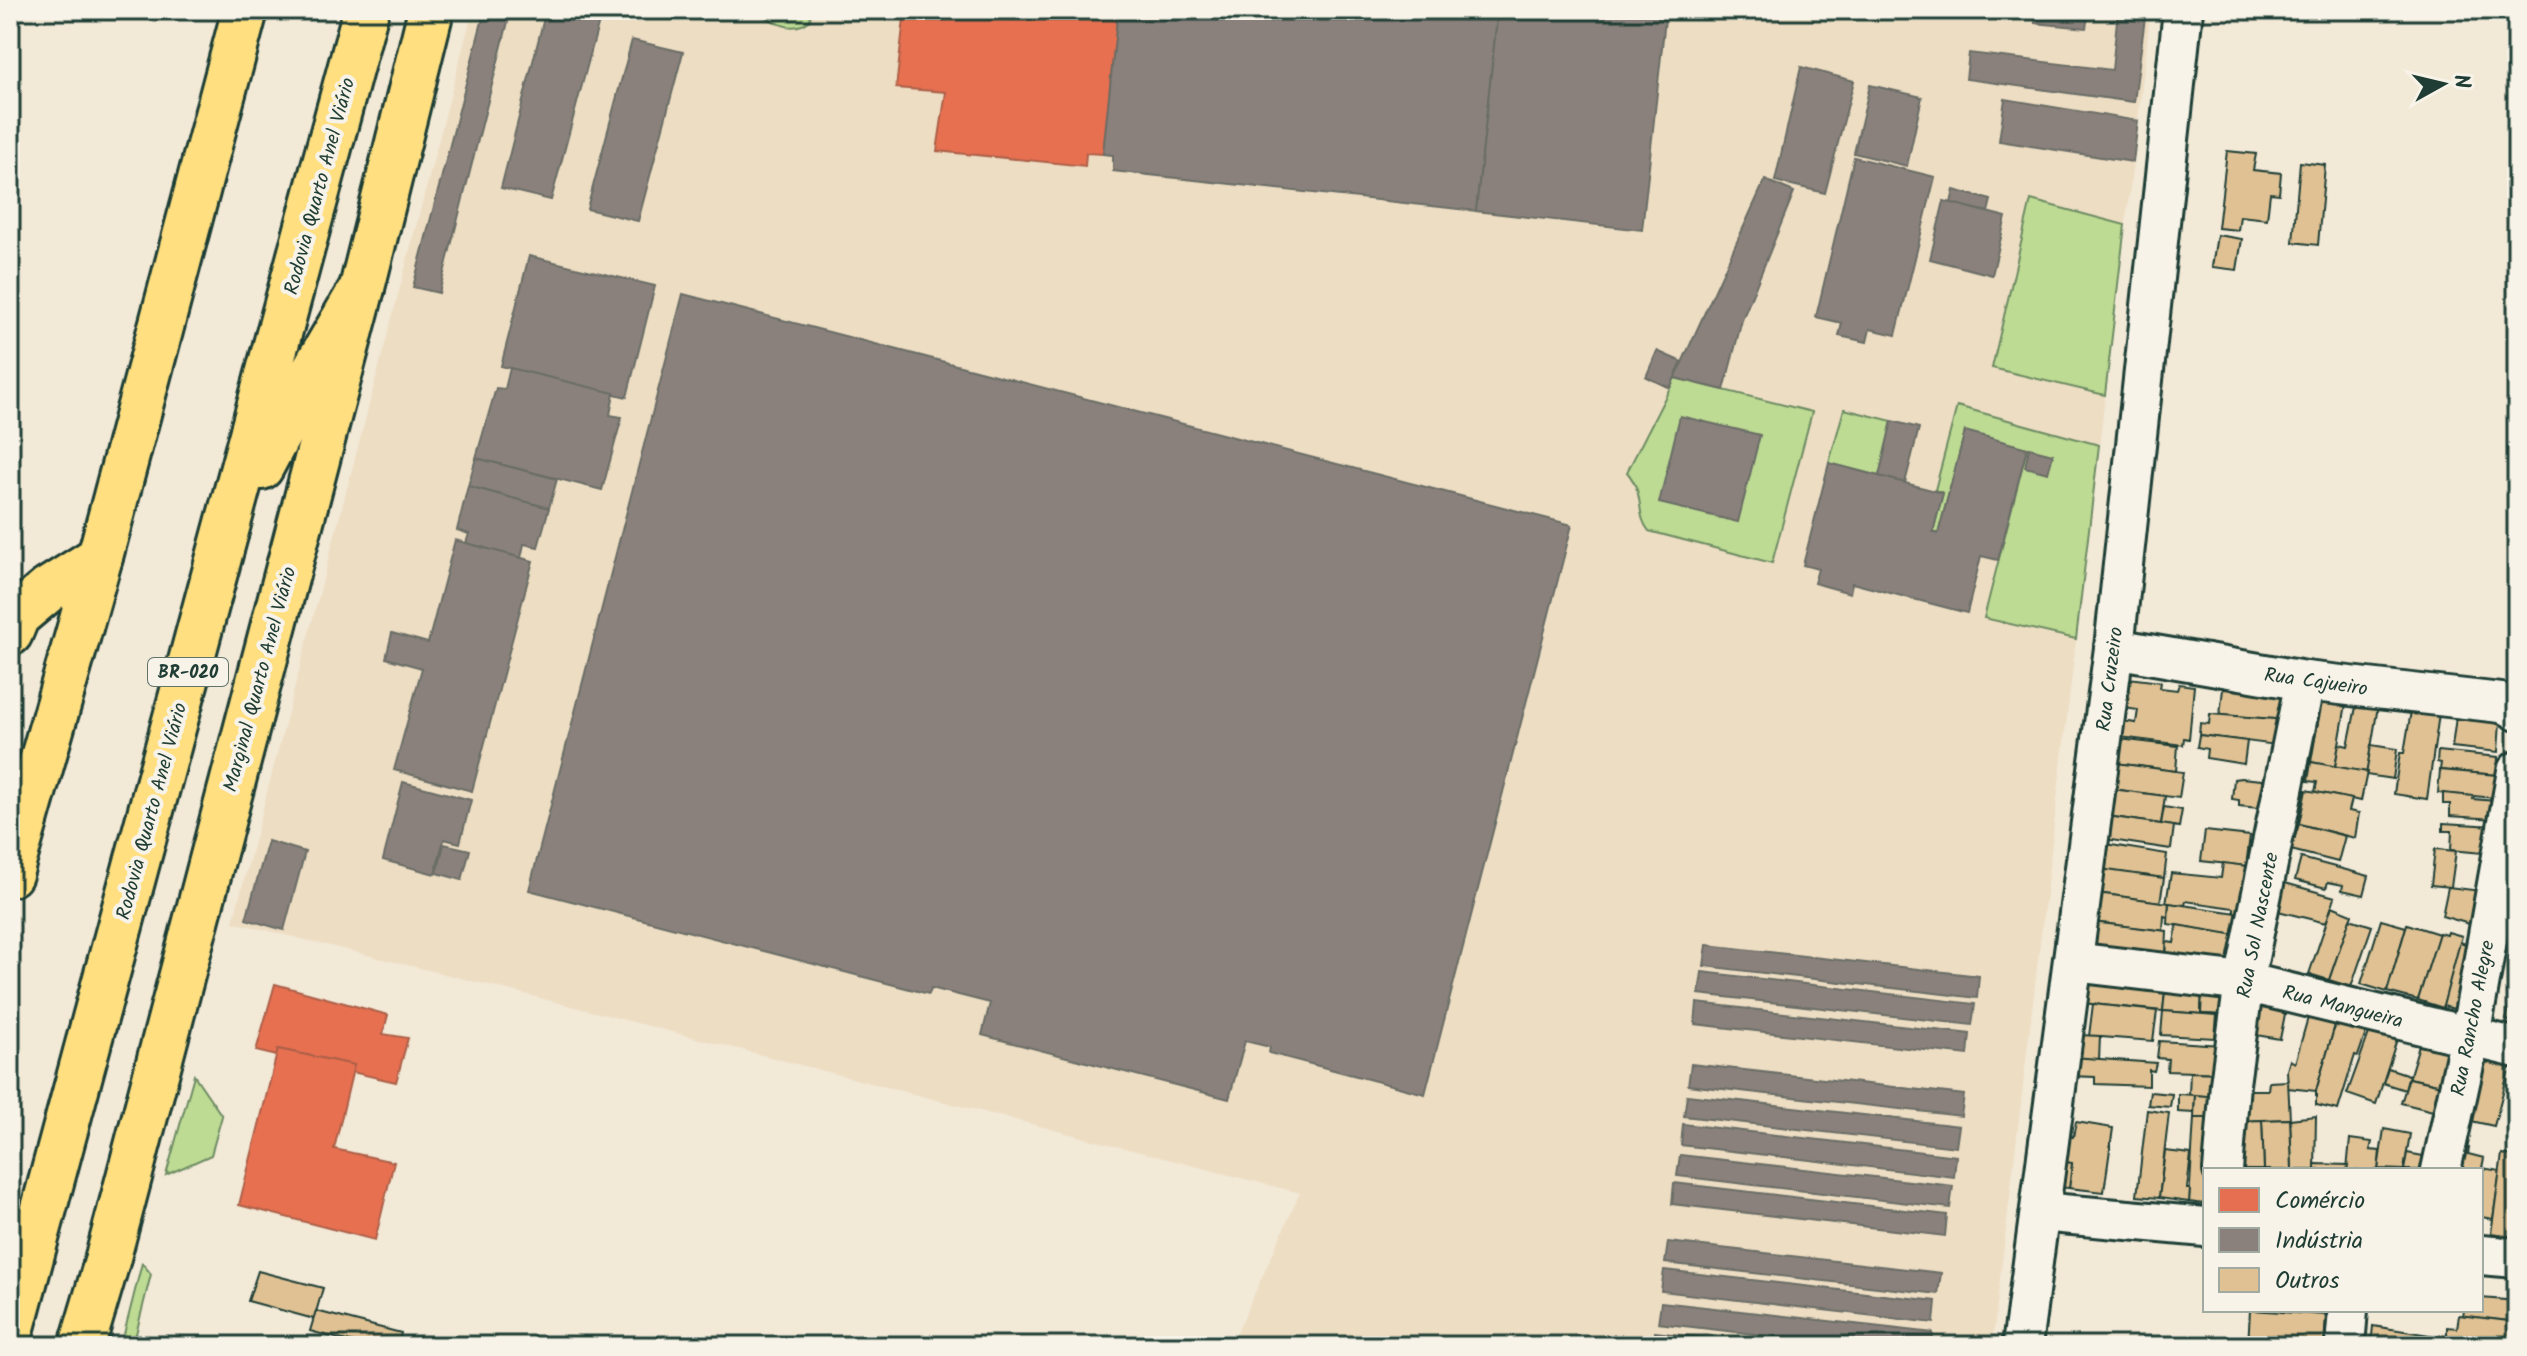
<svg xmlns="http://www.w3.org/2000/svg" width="2527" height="1356" font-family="Kalam,sans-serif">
  <rect width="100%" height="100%" fill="#f2e9d7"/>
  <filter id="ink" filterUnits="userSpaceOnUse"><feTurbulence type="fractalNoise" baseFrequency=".0125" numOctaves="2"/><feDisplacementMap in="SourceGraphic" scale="16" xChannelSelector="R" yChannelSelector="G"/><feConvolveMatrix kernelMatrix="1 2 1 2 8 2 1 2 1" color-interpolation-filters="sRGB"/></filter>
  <g filter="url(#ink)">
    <path fill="#edddc3" d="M 473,10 L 2151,10 L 1992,1346 L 1231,1346 L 1300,1193 L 493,986 L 233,922 Z"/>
    <g fill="#bddb93" stroke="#6e8c64" stroke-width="2">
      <path d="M 753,10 L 810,10 L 811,11 L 810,20 C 792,36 771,20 753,10 Z"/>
      <path d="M 2031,200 L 2125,225 L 2105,395 L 1992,368 Z"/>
      <path d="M 1675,378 L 1812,412 L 1772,563 L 1649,531 C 1635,515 1646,495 1627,472 Z"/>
      <path d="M 1957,406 L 2099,445 L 2076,639 L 1984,618 L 2027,448 L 1965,432 L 1938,534 L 1933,532 L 1943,493 L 1935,490 Z"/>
      <path d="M 1844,409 L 1892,421 L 1879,476 L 1829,463 Z"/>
      <path d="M 194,1075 L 222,1116 L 211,1155 L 166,1175 Z"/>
      <path d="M 142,1263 L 151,1274 L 133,1346 L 121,1346 Z"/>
    </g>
    <g fill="#e76f51" stroke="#ab6048" stroke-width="2">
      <path d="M 905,10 L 1118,10 L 1103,154 L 1086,153 L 1085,166 L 937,151 L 946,92 L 896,88 Z"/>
      <path d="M 275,984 L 388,1015 L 383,1034 L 408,1038 L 396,1082 L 352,1072 L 354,1065 L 278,1049 L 277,1056 L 256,1051 Z"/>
      <path d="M 278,1049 L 354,1065 L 334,1149 L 394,1162 L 375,1240 L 239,1205 Z"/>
    </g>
    <g fill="#8a817c" stroke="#6a6d66" stroke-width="2">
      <path d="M 485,10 L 511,10 L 439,293 L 413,287 Z"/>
      <path d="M 546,10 L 570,10 L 600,18 L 551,200 L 501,188 Z"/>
      <path d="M 1118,10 L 1498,10 L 1476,211 L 1113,171 L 1113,155 L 1103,154 Z"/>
      <path d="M 1498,10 L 1666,10 L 1642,230 L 1476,211 Z"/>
      <path d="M 1950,10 L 2003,10 L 2002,19 Z"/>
      <path d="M 2036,10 L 2089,10 L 2086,28 L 2035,23 Z"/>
      <path d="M 2118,10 L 2146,10 L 2134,102 L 1966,79 L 1969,53 L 2112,70 Z"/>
      <path d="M 632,40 L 683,52 L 638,221 L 587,209 Z"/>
      <path d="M 1801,67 L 1854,81 L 1825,193 L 1775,181 Z"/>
      <path d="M 1870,85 L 1922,97 L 1907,166 L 1854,153 Z"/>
      <path d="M 2005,99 L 2138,121 L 2133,162 L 1999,141 Z"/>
      <path d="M 1854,157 L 1935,177 L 1896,335 L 1870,329 L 1867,342 L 1839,336 L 1842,323 L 1816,317 Z"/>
      <path d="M 1765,180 L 1794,192 L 1742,320 L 1724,390 L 1675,378 Z"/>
      <path d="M 1954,190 L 1991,200 L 1988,212 L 1951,203 Z"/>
      <path d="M 1944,201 L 2006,217 L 1992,275 L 1930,259 Z"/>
      <path d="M 529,256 L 655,286 L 627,397 L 501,366 Z"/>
      <path d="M 683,294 L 1572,525 L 1425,1094 L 1269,1053 L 1270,1047 L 1245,1041 L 1229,1099 L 982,1035 L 990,1003 L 931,988 L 929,994 L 529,890 Z"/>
      <path d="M 1657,351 L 1682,362 L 1670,388 L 1646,377 Z"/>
      <path d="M 510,368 L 614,393 L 610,415 L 622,417 L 602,490 L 476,458 L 496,388 L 505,389 Z"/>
      <path d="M 1680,416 L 1760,435 L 1738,522 L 1659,503 Z"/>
      <path d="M 1892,421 L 1919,428 L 1905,483 L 1879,476 Z"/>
      <path d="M 1965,431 L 2027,448 L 1998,560 L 1981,556 L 1967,613 L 1852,583 L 1850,593 L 1814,583 L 1818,569 L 1803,565 L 1829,463 L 1943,493 L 1933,532 L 1938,534 Z"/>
      <path d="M 2029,448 L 2053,454 L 2048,473 L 2025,467 Z"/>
      <path d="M 476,458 L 557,479 L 549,508 L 468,486 Z"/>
      <path d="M 468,486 L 549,508 L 538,547 L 524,544 L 521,558 L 466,543 L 469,534 L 457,530 Z"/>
      <path d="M 455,540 L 533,561 L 472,791 L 394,770 L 422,668 L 386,658 L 392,633 L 428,643 Z"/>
      <path d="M 403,782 L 471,800 L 460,843 L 444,839 L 435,874 L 383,860 Z"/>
      <path d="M 268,841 L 305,852 L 284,930 L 246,919 Z"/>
      <path d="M 444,844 L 470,850 L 462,880 L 437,873 Z"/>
      <path d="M 1707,945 L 1979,976 L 1977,998 L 1704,966 Z"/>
      <path d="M 1702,972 L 1975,1004 L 1972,1025 L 1699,994 Z"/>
      <path d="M 1697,1003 L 1970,1034 L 1968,1055 L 1695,1024 Z"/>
      <path d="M 1691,1064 L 1964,1095 L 1961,1116 L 1688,1085 Z"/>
      <path d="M 1687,1095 L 1959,1126 L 1956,1147 L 1684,1116 Z"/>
      <path d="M 1683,1124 L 1956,1156 L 1954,1177 L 1681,1145 Z"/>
      <path d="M 1680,1155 L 1953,1186 L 1950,1208 L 1677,1176 Z"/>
      <path d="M 1674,1183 L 1947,1215 L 1945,1236 L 1672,1204 Z"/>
      <path d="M 1668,1242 L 1941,1273 L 1938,1294 L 1665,1263 Z"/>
      <path d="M 1664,1270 L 1936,1301 L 1934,1323 L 1661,1291 Z"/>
      <path d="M 1661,1302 L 1933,1333 L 1932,1346 L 1859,1346 L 1658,1323 Z"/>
      <path d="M 1655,1332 L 1774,1346 L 1654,1346 Z"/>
    </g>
    <g fill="#e0c193" stroke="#1f3d34" stroke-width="2">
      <path d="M 2227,151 L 2256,154 L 2253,170 L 2281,173 L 2279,194 L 2270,193 L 2267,219 L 2240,216 L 2238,230 L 2218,228 Z"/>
      <path d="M 2300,162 L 2325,165 L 2318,245 L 2293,242 Z"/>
      <path d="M 2217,235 L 2242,239 L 2237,270 L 2212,267 Z"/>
      <path d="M 2128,678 L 2161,682 L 2160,688 L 2177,690 L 2179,684 L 2194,686 L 2189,739 L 2184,738 L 2183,745 L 2120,737 L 2122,721 L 2136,723 L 2138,710 L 2124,708 Z"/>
      <path d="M 2223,689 L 2290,695 L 2287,720 L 2220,715 Z"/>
      <path d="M 2322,698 L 2346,704 L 2335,767 L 2311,762 Z"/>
      <path d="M 2357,702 L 2378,706 L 2367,772 L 2335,767 L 2339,744 L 2348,746 Z"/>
      <path d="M 2411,711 L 2439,714 L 2427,799 L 2394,794 L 2400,753 L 2404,753 Z"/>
      <path d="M 2210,714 L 2287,720 L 2284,746 L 2199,735 L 2200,723 L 2209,724 Z"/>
      <path d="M 2456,717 L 2500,722 L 2498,752 L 2452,747 Z"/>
      <path d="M 2199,735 L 2247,741 L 2244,764 L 2206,758 L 2207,749 L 2197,747 Z"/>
      <path d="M 2119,739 L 2178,746 L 2176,771 L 2116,763 Z"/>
      <path d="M 2371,745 L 2397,749 L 2393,779 L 2366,775 Z"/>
      <path d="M 2438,751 L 2498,757 L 2497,775 L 2440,770 L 2441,763 L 2437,762 Z"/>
      <path d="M 2311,762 L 2367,772 L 2361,801 L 2315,792 L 2317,782 L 2308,781 Z"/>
      <path d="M 2116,763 L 2183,772 L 2179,798 L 2112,789 Z"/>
      <path d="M 2440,770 L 2497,775 L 2496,798 L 2438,793 Z"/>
      <path d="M 2241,778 L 2272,781 L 2269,809 L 2239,806 L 2239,800 L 2232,799 L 2234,779 Z"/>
      <path d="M 2112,789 L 2165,796 L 2161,824 L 2107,816 Z"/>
      <path d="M 2306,790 L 2352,799 L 2349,811 L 2359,813 L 2355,838 L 2299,824 Z"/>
      <path d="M 2443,793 L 2474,796 L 2473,799 L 2496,801 L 2495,819 L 2450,816 L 2450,804 L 2443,804 Z"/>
      <path d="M 2164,807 L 2182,810 L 2179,827 L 2161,824 Z"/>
      <path d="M 2107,816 L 2174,826 L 2171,849 L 2104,839 Z"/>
      <path d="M 2443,823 L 2495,826 L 2493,854 L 2451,850 L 2452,831 L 2443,831 Z"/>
      <path d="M 2299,824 L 2345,836 L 2338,862 L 2291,850 Z"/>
      <path d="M 2205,831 L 2250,836 L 2246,866 L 2201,861 Z"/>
      <path d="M 2099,843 L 2167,854 L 2164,878 L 2095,869 Z"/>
      <path d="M 2435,849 L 2456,851 L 2451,887 L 2431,885 Z"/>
      <path d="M 2301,858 L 2369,876 L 2364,895 L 2342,890 L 2343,885 L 2328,882 L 2326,888 L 2295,880 Z"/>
      <path d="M 2223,863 L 2255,867 L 2247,914 L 2234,912 L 2234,908 L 2186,901 L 2185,905 L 2166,903 L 2171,873 L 2221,878 Z"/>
      <path d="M 2100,869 L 2164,878 L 2160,902 L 2097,893 Z"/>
      <path d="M 2285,883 L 2335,897 L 2326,923 L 2278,911 Z"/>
      <path d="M 2448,887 L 2490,892 L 2483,928 L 2442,916 Z"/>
      <path d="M 2097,893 L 2169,903 L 2168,917 L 2164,916 L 2163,931 L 2092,922 Z"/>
      <path d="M 2511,896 L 2517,897 L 2517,953 L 2500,949 Z"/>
      <path d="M 2169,903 L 2237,913 L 2234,935 L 2168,924 Z"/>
      <path d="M 2332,906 L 2352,914 L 2329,980 L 2309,974 Z"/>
      <path d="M 2350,919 L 2372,926 L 2351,987 L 2329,980 Z"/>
      <path d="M 2381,920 L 2406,927 L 2387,992 L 2361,984 Z"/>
      <path d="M 2092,922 L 2167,931 L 2166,954 L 2089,947 Z"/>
      <path d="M 2407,924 L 2439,934 L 2418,1000 L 2387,992 Z"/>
      <path d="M 2177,925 L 2242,936 L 2237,966 L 2166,958 L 2167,942 L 2174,943 Z"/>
      <path d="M 2448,932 L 2462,936 L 2443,1008 L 2418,1000 L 2439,933 L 2447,935 Z"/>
      <path d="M 2460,942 L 2471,946 L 2462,1011 L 2443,1006 Z"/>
      <path d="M 2084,971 L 2166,982 L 2163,1011 L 2082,1003 Z"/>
      <path d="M 2166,982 L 2202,990 L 2201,1014 L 2163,1011 Z"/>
      <path d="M 2515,984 L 2517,985 L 2517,1023 L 2506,1020 Z"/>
      <path d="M 2234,986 L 2232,1015 L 2201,1014 L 2202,990 Z"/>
      <path d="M 2258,992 L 2288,999 L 2280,1039 L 2250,1034 Z"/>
      <path d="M 2093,1004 L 2157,1011 L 2153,1041 L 2089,1036 Z"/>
      <path d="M 2311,1007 L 2338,1015 L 2316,1091 L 2288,1088 L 2287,1070 L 2290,1060 L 2295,1063 Z"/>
      <path d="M 2163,1011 L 2217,1015 L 2215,1038 L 2161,1035 Z"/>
      <path d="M 2338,1015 L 2369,1024 L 2358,1056 L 2355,1055 L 2338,1110 L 2316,1105 L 2316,1091 Z"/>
      <path d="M 2372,1025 L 2398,1036 L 2376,1104 L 2347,1094 Z"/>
      <path d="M 2079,1035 L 2100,1036 L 2099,1060 L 2077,1058 Z"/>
      <path d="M 2159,1041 L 2221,1045 L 2220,1073 L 2167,1071 L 2168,1059 L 2157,1058 Z"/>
      <path d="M 2420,1042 L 2460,1052 L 2452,1087 L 2409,1078 Z"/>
      <path d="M 2475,1054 L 2511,1062 L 2494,1126 L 2462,1119 Z"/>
      <path d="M 2072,1057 L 2156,1063 L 2154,1071 L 2149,1070 L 2149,1086 L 2095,1084 L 2095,1077 L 2070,1076 Z"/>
      <path d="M 2388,1068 L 2409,1075 L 2405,1090 L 2383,1083 Z"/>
      <path d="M 2190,1072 L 2220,1073 L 2219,1097 L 2189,1095 Z"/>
      <path d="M 2409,1078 L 2455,1088 L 2449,1115 L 2401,1103 Z"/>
      <path d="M 2288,1081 L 2290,1119 L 2239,1121 L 2241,1090 L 2268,1090 L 2269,1082 Z"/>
      <path d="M 2150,1092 L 2172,1094 L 2170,1107 L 2148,1105 Z"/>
      <path d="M 2178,1094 L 2195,1095 L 2194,1113 L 2178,1112 Z"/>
      <path d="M 2195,1095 L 2219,1097 L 2218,1118 L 2194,1118 Z"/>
      <path d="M 2147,1110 L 2169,1113 L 2159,1198 L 2137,1196 Z"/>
      <path d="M 2316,1116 L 2315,1170 L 2292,1170 L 2290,1119 Z"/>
      <path d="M 2194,1118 L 2218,1118 L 2205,1170 L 2205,1204 L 2189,1202 Z"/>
      <path d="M 2290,1119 L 2292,1170 L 2264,1170 L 2262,1120 Z"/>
      <path d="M 2262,1120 L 2264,1170 L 2241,1170 L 2239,1121 Z"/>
      <path d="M 2076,1122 L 2113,1128 L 2104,1192 L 2069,1188 L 2072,1163 L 2058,1161 L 2062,1136 L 2073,1137 Z"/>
      <path d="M 2384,1129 L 2410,1134 L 2404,1170 L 2378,1169 Z"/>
      <path d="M 2350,1139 L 2372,1142 L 2370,1150 L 2380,1151 L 2378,1170 L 2347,1170 Z"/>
      <path d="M 2456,1146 L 2469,1148 L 2468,1154 L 2484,1158 L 2482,1168 L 2500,1171 L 2493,1219 L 2481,1217 L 2481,1170 L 2451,1170 Z"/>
      <path d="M 2165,1151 L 2191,1154 L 2187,1189 L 2190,1189 L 2189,1202 L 2159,1198 Z"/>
      <path d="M 2407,1153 L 2434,1158 L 2432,1170 L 2404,1170 Z"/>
      <path d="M 2502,1154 L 2517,1157 L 2517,1238 L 2491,1234 Z"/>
      <path d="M 2058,1161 L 2072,1163 L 2069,1188 L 2055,1187 Z"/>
      <path d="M 2315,1164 L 2348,1165 L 2347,1170 L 2315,1170 Z"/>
      <path d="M 258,1271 L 323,1288 L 314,1319 L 248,1301 Z"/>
      <path d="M 2481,1298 L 2517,1301 L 2517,1322 L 2463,1316 L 2464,1310 L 2481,1310 Z"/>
      <path d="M 2250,1310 L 2326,1315 L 2324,1346 L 2248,1346 Z"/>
      <path d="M 316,1311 L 401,1333 L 398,1346 L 365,1346 L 310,1331 Z"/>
      <path d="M 2459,1315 L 2517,1322 L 2517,1343 L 2447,1336 L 2447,1327 L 2457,1328 Z"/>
      <path d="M 2373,1326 L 2436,1336 L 2435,1346 L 2371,1346 Z"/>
    </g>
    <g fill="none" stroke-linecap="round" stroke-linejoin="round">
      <defs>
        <g id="minor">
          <path d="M 2114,648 L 2305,681 L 2501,703 L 2515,708 L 2517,711"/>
          <path d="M 2073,962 L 2244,982 L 2517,1048"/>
          <path d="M 2223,1170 L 2230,1084 L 2244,982 L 2305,681"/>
          <path d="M 2441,1170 L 2470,1037 L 2517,771"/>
          <path d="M 2040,1212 L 2205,1227"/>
          <path d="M 2481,1255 L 2517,1258"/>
          <path d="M 2022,1346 L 2114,648 L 2183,10"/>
          <path d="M 2345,1346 L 2348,1310"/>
        </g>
        <path id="primary" d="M 82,1346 L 106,1265 L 362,288 L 431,10"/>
        <g id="trunk">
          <path d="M 261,467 L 296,401 L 362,288"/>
          <path d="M 10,633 L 17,616 L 48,590 L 100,557"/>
          <path d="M 10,874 L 100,557 L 245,10"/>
          <path d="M 10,1335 L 366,10"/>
        </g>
      </defs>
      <use href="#minor" stroke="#1f3d34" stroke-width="44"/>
      <use href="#primary" stroke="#1f3d34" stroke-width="50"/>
      <use href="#trunk" stroke="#1f3d34" stroke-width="50"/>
      <use href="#minor" stroke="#f7f3e8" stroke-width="38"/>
      <use href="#primary" stroke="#ffdf80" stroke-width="44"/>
      <use href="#trunk" stroke="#ffdf80" stroke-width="44"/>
    </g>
  </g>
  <g text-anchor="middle" stroke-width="8" stroke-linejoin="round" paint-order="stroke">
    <rect fill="#f7f3e8" stroke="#60746a" stroke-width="2" x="148" y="658" width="80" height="28" rx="6"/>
    <g font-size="18" font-weight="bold" fill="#1f3d34">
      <text x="188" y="678">BR-020</text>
    </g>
    <g font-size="20" fill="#1f3d34" stroke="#f7f3e8">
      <text transform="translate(319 186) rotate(-75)" y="7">Rodovia Quarto Anel Viário</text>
      <text transform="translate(259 679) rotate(-75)" y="7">Marginal Quarto Anel Viário</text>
      <text transform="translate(2109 679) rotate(-83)" y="7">Rua Cruzeiro</text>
      <text transform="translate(2316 681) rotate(8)" y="7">Rua Cajueiro</text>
      <text transform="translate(151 811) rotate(-75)" y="7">Rodovia Quarto Anel Viário</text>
      <text transform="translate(2257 925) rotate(-79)" y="7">Rua Sol Nascente</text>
      <text transform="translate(2343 1006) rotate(14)" y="7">Rua Mangueira</text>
      <text transform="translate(2472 1018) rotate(-79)" y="7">Rua Rancho Alegre</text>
    </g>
  </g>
  <rect width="2527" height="1356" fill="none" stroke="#f7f3e8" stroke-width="40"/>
  <rect x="20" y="20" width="2487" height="1316" fill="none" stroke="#1f3d34" stroke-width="3" filter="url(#ink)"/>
  <rect x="2203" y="1168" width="280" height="144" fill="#f7f3e8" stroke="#a1aaa0" stroke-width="2"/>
  <rect x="2219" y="1188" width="40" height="24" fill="#e76f51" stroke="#a1aaa0" stroke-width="2"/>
  <text x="2275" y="1208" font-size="24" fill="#1f3d34">Comércio</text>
  <rect x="2219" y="1228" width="40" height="24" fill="#8a817c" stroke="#a1aaa0" stroke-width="2"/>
  <text x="2275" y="1248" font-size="24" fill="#1f3d34">Indústria</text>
  <rect x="2219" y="1268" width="40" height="24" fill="#e0c193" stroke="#a1aaa0" stroke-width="2"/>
  <text x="2275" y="1288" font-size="24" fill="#1f3d34">Outros</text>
  <g transform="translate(2443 84) rotate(82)" stroke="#f7f3e8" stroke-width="6" paint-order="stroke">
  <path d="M0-6L14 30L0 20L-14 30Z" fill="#1f3d34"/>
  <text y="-12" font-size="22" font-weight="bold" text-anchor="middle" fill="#1f3d34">N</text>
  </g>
</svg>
